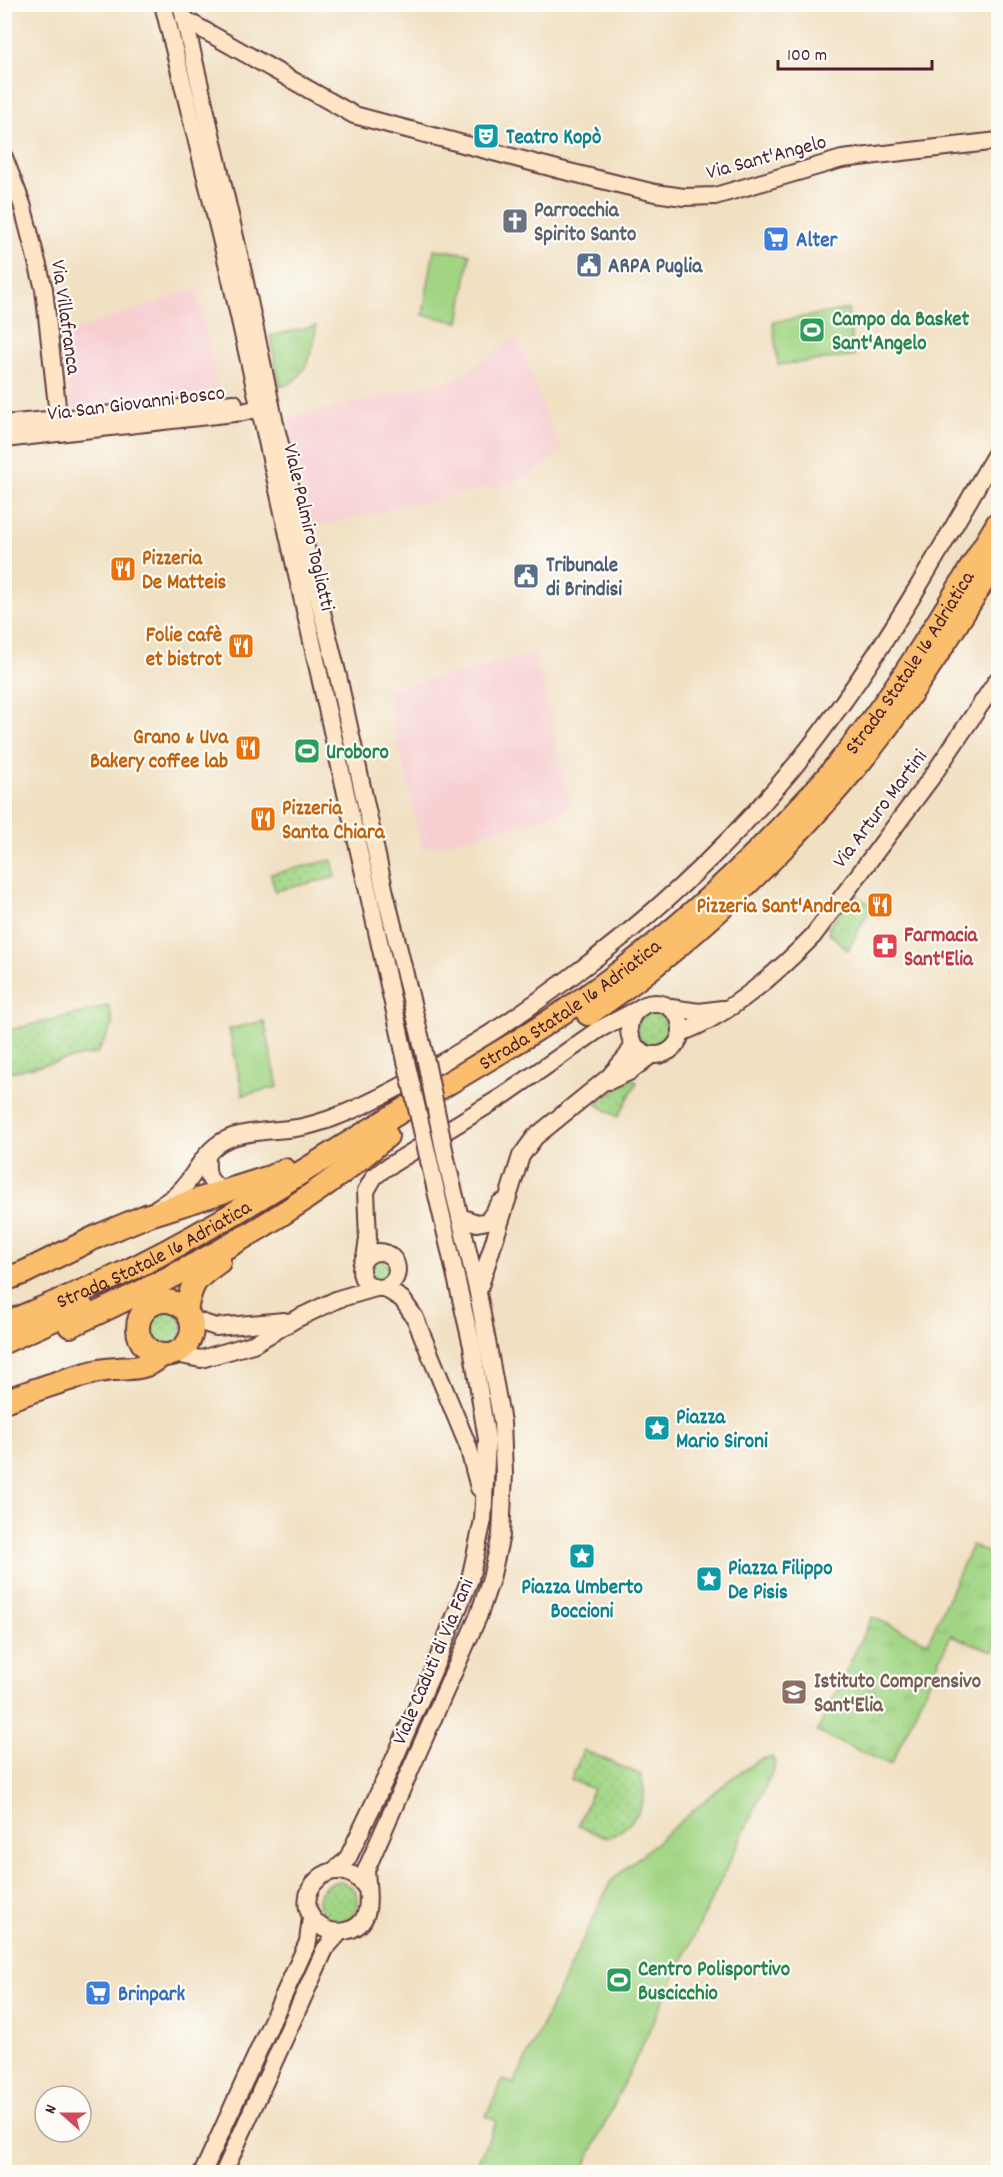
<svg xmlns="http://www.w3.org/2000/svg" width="1003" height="2177" font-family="Dekko,sans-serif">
  <defs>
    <pattern id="grass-dots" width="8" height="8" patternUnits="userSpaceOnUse" patternTransform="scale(1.5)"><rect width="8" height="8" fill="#a1d584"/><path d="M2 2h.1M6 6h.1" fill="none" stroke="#8cb672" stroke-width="1.8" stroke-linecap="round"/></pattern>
    <pattern id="park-tufts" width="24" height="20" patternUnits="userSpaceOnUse" patternTransform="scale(1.5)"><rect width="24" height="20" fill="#a1d584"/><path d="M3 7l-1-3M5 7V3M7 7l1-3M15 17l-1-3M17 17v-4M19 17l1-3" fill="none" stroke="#8cb672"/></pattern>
  </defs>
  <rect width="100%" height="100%" fill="#fdfcf7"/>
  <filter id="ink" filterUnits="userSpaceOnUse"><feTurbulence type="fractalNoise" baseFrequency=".0167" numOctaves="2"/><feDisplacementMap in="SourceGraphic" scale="12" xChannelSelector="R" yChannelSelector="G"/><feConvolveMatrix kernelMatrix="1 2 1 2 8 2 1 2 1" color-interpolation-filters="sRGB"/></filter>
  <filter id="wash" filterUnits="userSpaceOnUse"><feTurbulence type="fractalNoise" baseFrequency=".008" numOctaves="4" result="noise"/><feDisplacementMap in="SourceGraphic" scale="24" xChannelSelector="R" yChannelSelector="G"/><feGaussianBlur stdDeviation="1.35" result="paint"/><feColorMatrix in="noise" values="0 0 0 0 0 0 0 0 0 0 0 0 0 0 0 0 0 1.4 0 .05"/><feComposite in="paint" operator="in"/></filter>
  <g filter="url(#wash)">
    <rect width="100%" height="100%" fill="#f1e0c2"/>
    <g fill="#f7cfd1">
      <path d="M 197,288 L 219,394 L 72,411 L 63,335 Z"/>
      <path d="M 518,337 L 546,416 L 563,452 L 517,482 L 312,527 L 288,419 L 454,379 Z"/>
      <path d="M 536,654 L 570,804 L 555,814 L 535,821 L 422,849 L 386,689 Z"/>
    </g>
    <g fill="url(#grass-dots)" stroke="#767a58" stroke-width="1.5">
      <path d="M 332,860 L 336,877 L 275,891 L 271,874 Z"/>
      <path d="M 853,895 L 872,905 L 848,950 L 829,933 L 828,928 Z"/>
      <path d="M 109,1006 L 113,1025 L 97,1053 L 5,1073 L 5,1031 Z"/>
      <circle cx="656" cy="1028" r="19"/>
      <path d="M 632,1079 L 637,1082 L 618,1117 L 596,1104 Z"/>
      <circle cx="378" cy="1269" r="10"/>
      <circle cx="165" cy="1328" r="18"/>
      <path d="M 583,1750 L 641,1775 C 642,1781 645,1789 644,1795 C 642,1815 625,1830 608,1838 L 578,1826 L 593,1789 L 571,1780 Z"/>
      <circle cx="338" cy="1902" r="20"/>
    </g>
    <g fill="url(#park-tufts)" stroke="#767a58" stroke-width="1.5">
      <path d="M 316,326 C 315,349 305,382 280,387 L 270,336 Z"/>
      <path d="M 972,1545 L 998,1557 L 998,1642 L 994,1652 L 951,1635 L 891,1765 L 817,1732 L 872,1617 L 928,1642 Z"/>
    </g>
    <g fill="#a1d584" stroke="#767a58" stroke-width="1.5">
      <path d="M 434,249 L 470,254 L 459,322 L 423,315 Z"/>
      <path d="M 848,309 L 854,356 L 778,365 L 773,322 Z"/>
      <path d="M 264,1021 L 278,1087 L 243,1095 L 229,1029 Z"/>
      <path d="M 772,1757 L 775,1763 L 774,1768 L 582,2172 L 473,2172 L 497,2121 L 486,2116 L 503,2080 L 514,2084 L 611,1881 L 729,1780 L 761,1759 Z"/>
    </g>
  </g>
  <g filter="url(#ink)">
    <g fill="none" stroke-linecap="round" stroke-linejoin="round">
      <defs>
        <g id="secondary">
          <path d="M 163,4 L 228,267 L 406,1061"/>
          <path d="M 181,4 L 241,263 L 275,424 L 338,676 L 385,893 L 424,1052"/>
          <path d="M 184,19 L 354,115 L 561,170 L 655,193 L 684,197 L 715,196 L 842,159 L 998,141"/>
          <path d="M 4,157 L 22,204 L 44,289 L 60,433"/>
          <path d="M 4,424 L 234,403"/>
          <path d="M 4,439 L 243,412 L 271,405"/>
          <circle cx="655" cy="1029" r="26"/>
          <path d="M 671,1008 L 699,1012 L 722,1009"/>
          <path d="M 681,1033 C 731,1014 776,974 813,936 L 931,778 L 998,679"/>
          <path d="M 609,1081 L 629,1072 L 651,1055"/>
          <path d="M 207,1155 C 206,1176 207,1181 225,1192"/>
          <path d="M 157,1208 C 164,1203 174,1198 180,1191 C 194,1177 201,1157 217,1145 C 237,1129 277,1132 302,1127 C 312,1125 321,1122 330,1119 C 385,1099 436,1066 486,1036 C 514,1019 541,999 568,979 C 673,902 766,811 841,705 C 899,624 948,536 998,450"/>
          <path d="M 460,1217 L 477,1223 L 488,1221 L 500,1203"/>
          <circle cx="379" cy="1270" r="18"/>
          <path d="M 365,1258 L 368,1239 L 366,1191 L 374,1177 L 384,1169 L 503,1096 L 598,1030 L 640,1008"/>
          <path d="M 384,1288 L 402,1299 L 415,1318 L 468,1446 L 479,1488"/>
          <path d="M 478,1292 L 521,1156 L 535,1137 L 609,1077 L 627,1056 L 634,1044"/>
          <path d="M 191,1319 L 216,1327 L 284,1321"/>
          <path d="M 175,1354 L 201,1359 L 253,1344 L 294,1320 L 338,1299 L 376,1288"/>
          <path d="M 333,1871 L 347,1860 L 390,1769 L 433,1671 L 470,1579 L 483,1520 L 487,1440 L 472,1346 L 430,1165"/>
          <path d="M 367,1889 C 336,1843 284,1896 319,1925 C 326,1931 335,1933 345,1931 C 376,1925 367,1893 366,1870 L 478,1617 L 491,1579 L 501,1535 L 504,1474 L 502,1422 L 478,1293 L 446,1159"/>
          <path d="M 203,2172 L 308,1942 L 311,1917"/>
          <path d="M 224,2172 L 325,1949 L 340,1932"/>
        </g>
        <g id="highway">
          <path d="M 588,1014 C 657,968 718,914 776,855 C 812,818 847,780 878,739 C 922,681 961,619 998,556"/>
          <path d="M 4,1280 L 25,1272 L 98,1236 L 146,1216 L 270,1177 L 285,1170"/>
          <circle cx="165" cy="1328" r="27"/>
          <path d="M 186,1310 C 192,1281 195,1279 219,1262"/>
          <path id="s1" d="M 4,1324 C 42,1308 81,1292 119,1275 C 212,1231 297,1174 385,1121 C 457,1077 532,1036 601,986 C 675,933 743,869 805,802 C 882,719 940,620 998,523"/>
          <path d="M 70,1326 C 181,1274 294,1218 387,1136"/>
          <path d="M 4,1342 L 82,1307"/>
          <path d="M 4,1401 C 36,1390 67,1378 99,1371 C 121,1366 143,1373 161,1356"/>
        </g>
      </defs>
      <use href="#secondary" stroke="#633c42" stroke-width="20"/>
      <use href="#highway" stroke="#633c42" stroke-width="26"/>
      <use href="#secondary" stroke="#fde5c5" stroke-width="16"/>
      <use href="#highway" stroke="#fabe6d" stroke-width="22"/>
      <defs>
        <g id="secondary-bridge">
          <path d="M 424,1052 L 446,1159"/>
          <path d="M 406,1061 L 430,1165"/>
        </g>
      </defs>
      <use href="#secondary-bridge" stroke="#633c42" stroke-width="20" stroke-linecap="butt"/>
      <use href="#secondary-bridge" stroke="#fde5c5" stroke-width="16"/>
    </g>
  </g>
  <defs>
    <symbol id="theatre-square" viewBox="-11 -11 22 22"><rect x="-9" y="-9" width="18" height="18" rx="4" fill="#0f9aa8" stroke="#fdfcf7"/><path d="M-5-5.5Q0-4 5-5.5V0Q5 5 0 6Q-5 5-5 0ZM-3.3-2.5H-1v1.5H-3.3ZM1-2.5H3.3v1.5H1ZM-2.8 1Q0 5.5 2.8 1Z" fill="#fff"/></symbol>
    <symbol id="church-square" viewBox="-11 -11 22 22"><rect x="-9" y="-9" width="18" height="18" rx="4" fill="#6b7280" stroke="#fdfcf7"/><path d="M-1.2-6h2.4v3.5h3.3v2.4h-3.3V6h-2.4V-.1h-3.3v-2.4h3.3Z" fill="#fff"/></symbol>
    <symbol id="supermarket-square" viewBox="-11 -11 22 22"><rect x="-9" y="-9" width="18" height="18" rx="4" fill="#3f7fe0" stroke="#fdfcf7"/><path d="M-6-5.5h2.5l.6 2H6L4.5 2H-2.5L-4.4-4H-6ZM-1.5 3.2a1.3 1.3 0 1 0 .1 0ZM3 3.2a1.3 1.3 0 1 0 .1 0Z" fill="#fff"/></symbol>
    <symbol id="civic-square" viewBox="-11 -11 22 22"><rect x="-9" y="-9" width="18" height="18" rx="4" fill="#5c6f8a" stroke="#fdfcf7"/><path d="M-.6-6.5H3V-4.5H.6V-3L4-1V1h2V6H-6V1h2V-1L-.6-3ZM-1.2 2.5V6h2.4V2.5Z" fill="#fff"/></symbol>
    <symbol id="stadium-square" viewBox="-11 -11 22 22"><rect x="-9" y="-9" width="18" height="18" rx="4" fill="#2e9e5b" stroke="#fdfcf7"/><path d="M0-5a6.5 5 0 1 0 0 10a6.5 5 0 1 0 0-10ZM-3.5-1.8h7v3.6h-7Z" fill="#fff"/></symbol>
    <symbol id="restaurant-square" viewBox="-11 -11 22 22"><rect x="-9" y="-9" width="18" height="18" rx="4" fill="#e8710a" stroke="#fdfcf7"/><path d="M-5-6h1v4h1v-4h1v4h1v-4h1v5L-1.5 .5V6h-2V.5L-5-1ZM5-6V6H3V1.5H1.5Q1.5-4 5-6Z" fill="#fff"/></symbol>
    <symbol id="pharmacy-square" viewBox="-11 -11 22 22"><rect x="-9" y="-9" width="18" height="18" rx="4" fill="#e0444e" stroke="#fdfcf7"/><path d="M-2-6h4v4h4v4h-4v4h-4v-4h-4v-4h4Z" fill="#fff"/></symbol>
    <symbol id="sight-square" viewBox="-11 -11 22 22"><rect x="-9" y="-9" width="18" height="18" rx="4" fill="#0f9aa8" stroke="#fdfcf7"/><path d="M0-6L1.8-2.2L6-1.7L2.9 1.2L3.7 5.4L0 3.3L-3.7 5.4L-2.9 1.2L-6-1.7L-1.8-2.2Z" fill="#fff"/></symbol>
    <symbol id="school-square" viewBox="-11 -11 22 22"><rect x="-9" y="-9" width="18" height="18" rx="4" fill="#8d6e63" stroke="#fdfcf7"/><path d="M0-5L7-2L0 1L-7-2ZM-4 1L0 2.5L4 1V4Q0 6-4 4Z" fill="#fff"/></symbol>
  </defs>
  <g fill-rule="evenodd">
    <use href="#theatre-square" x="471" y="121" width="30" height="30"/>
    <use href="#church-square" x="500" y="206" width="30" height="30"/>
    <use href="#supermarket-square" x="761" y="224" width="30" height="30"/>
    <use href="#civic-square" x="574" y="250" width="30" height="30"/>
    <use href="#stadium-square" x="797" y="315" width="30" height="30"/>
    <use href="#restaurant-square" x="108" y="554" width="30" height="30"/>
    <use href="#civic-square" x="511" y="561" width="30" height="30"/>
    <use href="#restaurant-square" x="226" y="631" width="30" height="30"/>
    <use href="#restaurant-square" x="233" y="733" width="30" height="30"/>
    <use href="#stadium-square" x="292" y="736" width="30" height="30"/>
    <use href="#restaurant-square" x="248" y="804" width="30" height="30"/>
    <use href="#restaurant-square" x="865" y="890" width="30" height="30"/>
    <use href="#pharmacy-square" x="870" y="931" width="30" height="30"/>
    <use href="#sight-square" x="642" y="1413" width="30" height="30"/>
    <use href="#sight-square" x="567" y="1541" width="30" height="30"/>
    <use href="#sight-square" x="694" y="1564" width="30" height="30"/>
    <use href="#school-square" x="779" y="1677" width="30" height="30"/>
    <use href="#stadium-square" x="604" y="1965" width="30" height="30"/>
    <use href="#supermarket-square" x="83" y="1978" width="30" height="30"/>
  </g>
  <g text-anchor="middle" stroke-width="4.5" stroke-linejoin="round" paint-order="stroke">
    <g font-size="21" font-weight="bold" fill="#0d838f" stroke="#fdfcf7" text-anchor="start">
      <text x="506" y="143">Teatro Kopò</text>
      <text x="676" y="1423">Piazza<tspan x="676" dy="24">Mario Sironi</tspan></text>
      <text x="728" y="1574">Piazza Filippo<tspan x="728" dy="24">De Pisis</tspan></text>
      <text x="582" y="1593" text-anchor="middle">Piazza Umberto<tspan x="582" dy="24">Boccioni</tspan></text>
    </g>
    <g font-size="21" fill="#4a1f2b" stroke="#fdfcf7">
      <text transform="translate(766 156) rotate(-15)" y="7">Via Sant'Angelo</text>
      <text transform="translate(67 317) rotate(82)" y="7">Via Villafranca</text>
      <text transform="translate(136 402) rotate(-7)" y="7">Via San Giovanni Bosco</text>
      <text transform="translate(310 527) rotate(77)" y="7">Viale Palmiro Togliatti</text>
      <text dy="7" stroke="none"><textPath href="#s1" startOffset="1137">Strada Statale 16 Adriatica</textPath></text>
      <text transform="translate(879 808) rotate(-53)" y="7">Via Arturo Martini</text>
      <text dy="7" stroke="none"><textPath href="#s1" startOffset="651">Strada Statale 16 Adriatica</textPath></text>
      <text dy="7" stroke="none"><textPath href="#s1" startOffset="165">Strada Statale 16 Adriatica</textPath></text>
      <text transform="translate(432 1661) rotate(-67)" y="7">Viale Caduti di Via Fani</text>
    </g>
    <g font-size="21" font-weight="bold" fill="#5b616d" stroke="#fdfcf7" text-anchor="start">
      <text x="534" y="216">Parrocchia<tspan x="534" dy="24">Spirito Santo</tspan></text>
    </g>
    <g font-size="21" font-weight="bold" fill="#366cbe" stroke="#fdfcf7" text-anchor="start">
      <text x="796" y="246">Alter</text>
      <text x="118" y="2000">Brinpark</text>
    </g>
    <g font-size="21" font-weight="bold" fill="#4e5e75" stroke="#fdfcf7" text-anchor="start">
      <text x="608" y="272">ARPA Puglia</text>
      <text x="546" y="571">Tribunale<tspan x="546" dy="24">di Brindisi</tspan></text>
    </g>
    <g font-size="21" font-weight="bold" fill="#27864d" stroke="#fdfcf7" text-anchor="start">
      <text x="832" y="325">Campo da Basket<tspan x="832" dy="24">Sant'Angelo</tspan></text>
      <text x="326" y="758">Uroboro</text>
      <text x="638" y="1975">Centro Polisportivo<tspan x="638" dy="24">Buscicchio</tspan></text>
    </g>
    <g font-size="21" font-weight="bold" fill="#c56008" stroke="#fdfcf7" text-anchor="end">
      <text x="142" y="564" text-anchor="start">Pizzeria<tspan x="142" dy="24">De Matteis</tspan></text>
      <text x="222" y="641">Folie cafè<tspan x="222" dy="24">et bistrot</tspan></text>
      <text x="228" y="743">Grano &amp; Uva<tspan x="228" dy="24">Bakery coffee lab</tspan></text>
      <text x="282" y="814" text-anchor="start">Pizzeria<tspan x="282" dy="24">Santa Chiara</tspan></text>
      <text x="860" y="912">Pizzeria Sant'Andrea</text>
    </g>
    <g font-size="21" font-weight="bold" fill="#be3a42" stroke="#fdfcf7" text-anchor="start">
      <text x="904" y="941">Farmacia<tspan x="904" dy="24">Sant'Elia</tspan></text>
    </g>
    <g font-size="21" font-weight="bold" fill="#785e54" stroke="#fdfcf7" text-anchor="start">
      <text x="814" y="1687">Istituto Comprensivo<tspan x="814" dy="24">Sant'Elia</tspan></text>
    </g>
  </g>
  <rect width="1003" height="2177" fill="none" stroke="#fdfcf7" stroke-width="24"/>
  <g transform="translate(63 2114) rotate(291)"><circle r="28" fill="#fdfcf7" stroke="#b5a4a5" stroke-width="1.5"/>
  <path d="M0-4.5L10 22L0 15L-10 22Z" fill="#d1495b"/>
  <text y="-9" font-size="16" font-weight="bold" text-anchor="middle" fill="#4a1f2b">N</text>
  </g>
  <path d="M778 60v9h154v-9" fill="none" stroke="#4a1f2b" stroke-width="3"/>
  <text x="787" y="60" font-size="18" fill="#4a1f2b" stroke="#fdfcf7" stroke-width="4.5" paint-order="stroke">100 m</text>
</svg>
